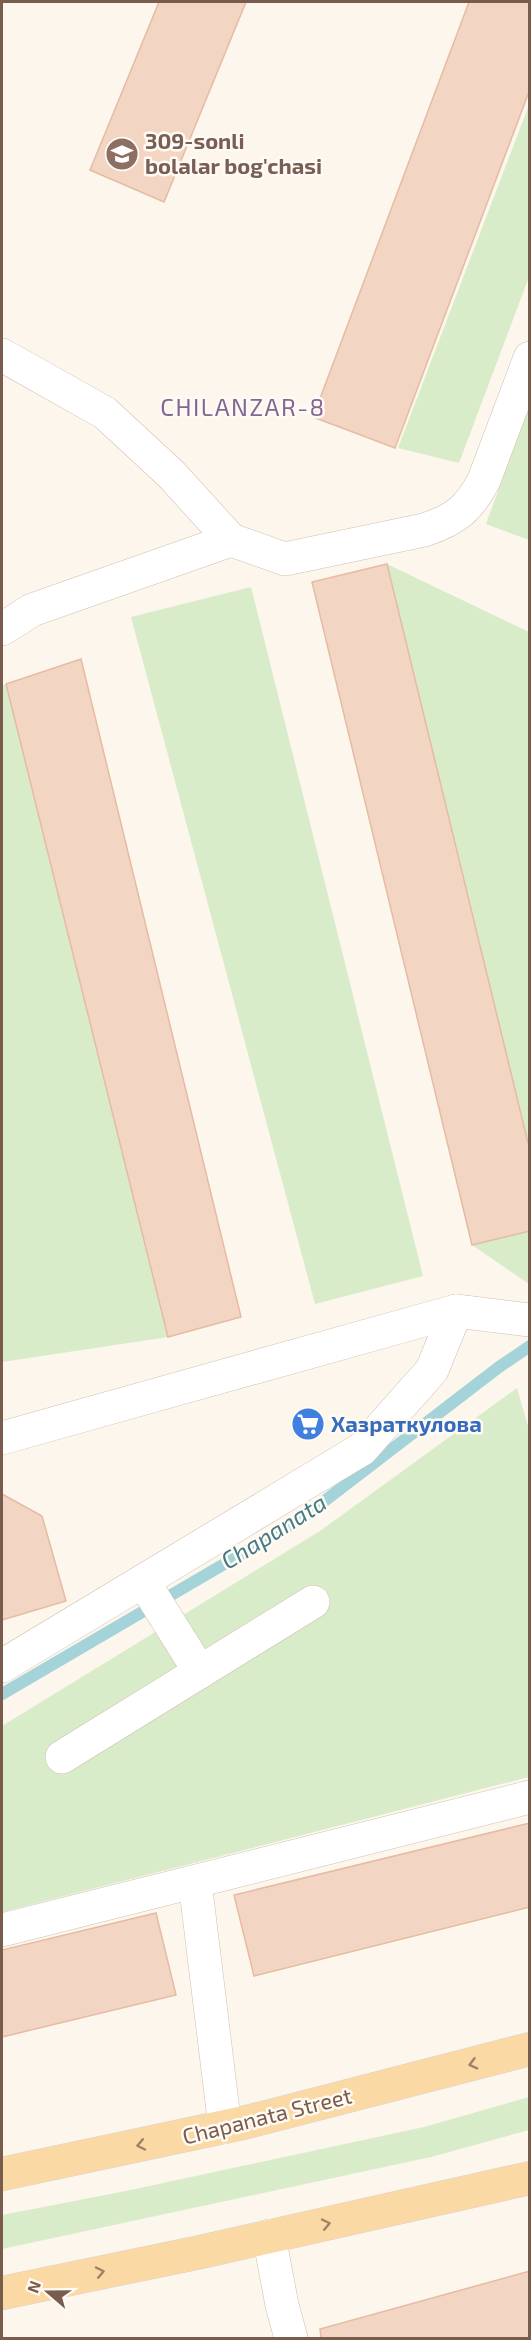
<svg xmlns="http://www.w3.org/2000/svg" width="531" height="2340" font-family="'Exo 2',sans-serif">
  <rect width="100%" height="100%" fill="#fdf6ec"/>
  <g fill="#d8ecc9">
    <path d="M 529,105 L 529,277 L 459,463 L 398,448 Z"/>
    <path d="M 529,406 L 530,540 L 529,540 L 486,524 Z"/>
    <path d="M 387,564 L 529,632 L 529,1151 Z"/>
    <path d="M 251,587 L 423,1276 L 315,1304 L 131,617 Z"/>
    <path d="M 6,684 L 168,1337 L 2,1362 L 2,686 Z"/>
    <path d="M 529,1231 L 529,1284 L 472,1245 Z"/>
    <path d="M 517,1388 L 530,1433 L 529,1777 L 2,1912 L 2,1726 L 320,1531 Z"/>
    <path d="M 529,2097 L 529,2130 L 431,2157 L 2,2249 L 2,2215 L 126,2191 L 424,2127 Z"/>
  </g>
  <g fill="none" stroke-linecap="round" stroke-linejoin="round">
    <path stroke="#a5d3da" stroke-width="12" d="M 2,1694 L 301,1519 L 499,1367 L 530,1346"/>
  </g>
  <g fill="#f3d5c3" stroke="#e6bba3" stroke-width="1.5">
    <path d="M 159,2 L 246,2 L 164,202 L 90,170 Z"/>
    <path d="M 469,2 L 530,2 L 530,89 L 395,448 L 313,417 Z"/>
    <path d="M 387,564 L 530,1151 L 530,1231 L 472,1245 L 312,582 Z"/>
    <path d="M 81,659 L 241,1317 L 168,1337 L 6,684 Z"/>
    <path d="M 2,1494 L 42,1516 L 66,1601 L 2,1620 Z"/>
    <path d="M 530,1823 L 530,1907 L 254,1976 L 234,1895 Z"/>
    <path d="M 156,1913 L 176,1995 L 2,2037 L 2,1950 Z"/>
    <path d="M 530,2271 L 530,2338 L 321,2338 L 320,2329 Z"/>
  </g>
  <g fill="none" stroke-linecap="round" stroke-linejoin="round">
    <defs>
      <g id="minor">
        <path d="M 2,355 L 105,413 L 171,474 L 231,540 L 285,559 L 424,530 C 455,520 469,509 484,480 L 530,358"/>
        <path d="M 2,629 L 32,610 L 231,540"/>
        <path d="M 2,1438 L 456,1311 L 530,1320"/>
        <path d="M 143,1581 L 200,1672"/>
        <path d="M 2,1666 L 362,1449 L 432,1370 L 456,1311"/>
        <path d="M 62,1757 L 313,1602"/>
        <path d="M 195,1882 L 225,2127"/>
        <path d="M 2,1930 L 530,1797"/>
        <path d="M 269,2236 L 282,2305 L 291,2338"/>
      </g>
      <g id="major">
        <path d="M 2,2174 L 247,2122 L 530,2049"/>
        <path d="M 2,2293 L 196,2253 L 530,2178"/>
      </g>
    </defs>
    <use href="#minor" stroke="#d1beb0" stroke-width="34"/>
    <use href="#major" stroke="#dad1cd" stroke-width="34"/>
    <use href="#minor" stroke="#fff" stroke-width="33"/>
    <use href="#major" stroke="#fbd9a5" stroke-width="33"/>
  </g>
  <defs><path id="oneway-chevron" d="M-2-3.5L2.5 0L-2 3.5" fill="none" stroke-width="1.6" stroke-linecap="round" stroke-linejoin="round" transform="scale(1.5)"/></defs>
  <g stroke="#a18267">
    <use href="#oneway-chevron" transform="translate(473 2064) rotate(165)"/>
    <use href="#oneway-chevron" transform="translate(141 2145) rotate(168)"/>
    <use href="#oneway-chevron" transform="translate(326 2224) rotate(-12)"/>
    <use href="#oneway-chevron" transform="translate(100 2272) rotate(-12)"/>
  </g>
  <defs>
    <symbol id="school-disc" viewBox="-11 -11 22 22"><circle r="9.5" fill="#8d6e63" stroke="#fffaf3"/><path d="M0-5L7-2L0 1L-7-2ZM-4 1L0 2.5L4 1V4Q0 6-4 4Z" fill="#fff"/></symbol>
    <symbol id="supermarket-disc" viewBox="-11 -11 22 22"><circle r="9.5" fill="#3f7fe0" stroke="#fffaf3"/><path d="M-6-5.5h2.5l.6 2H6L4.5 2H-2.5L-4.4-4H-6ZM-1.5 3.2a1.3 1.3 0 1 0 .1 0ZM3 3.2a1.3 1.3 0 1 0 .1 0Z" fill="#fff"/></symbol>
  </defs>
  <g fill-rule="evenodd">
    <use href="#school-disc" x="103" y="135" width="38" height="38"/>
    <use href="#supermarket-disc" x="289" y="1405" width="38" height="38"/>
  </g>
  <g text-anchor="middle" stroke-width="5" stroke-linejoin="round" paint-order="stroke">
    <g font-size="22" font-weight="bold" fill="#785e54" stroke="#fffaf3" text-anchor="start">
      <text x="145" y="149">309-sonli<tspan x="145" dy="25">bolalar bog'chasi</tspan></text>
    </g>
    <g font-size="22" font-weight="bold" fill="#366cbe" stroke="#fffaf3" text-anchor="start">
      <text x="331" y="1432">Хазраткулова</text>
    </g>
    <g font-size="22" fill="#7a5c4d" stroke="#fffaf3">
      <text transform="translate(267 2116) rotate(-14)" y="8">Chapanata Street</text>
    </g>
    <g font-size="24" letter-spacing="1.5" fill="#846695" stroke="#fffaf3">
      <text x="243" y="416">CHILANZAR-8</text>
    </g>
    <g font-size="24" font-style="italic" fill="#437c86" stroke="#fffaf3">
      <text transform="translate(274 1532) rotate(-32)" y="8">Chapanata</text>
    </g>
  </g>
  <rect width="531" height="2340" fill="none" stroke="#7a5c4d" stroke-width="6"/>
  <g transform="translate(48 2292) rotate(290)" stroke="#fffaf3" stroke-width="4.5" paint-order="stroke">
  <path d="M0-4.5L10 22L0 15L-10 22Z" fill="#7a5c4d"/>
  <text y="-9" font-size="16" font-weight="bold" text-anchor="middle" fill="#7a5c4d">N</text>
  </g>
</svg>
